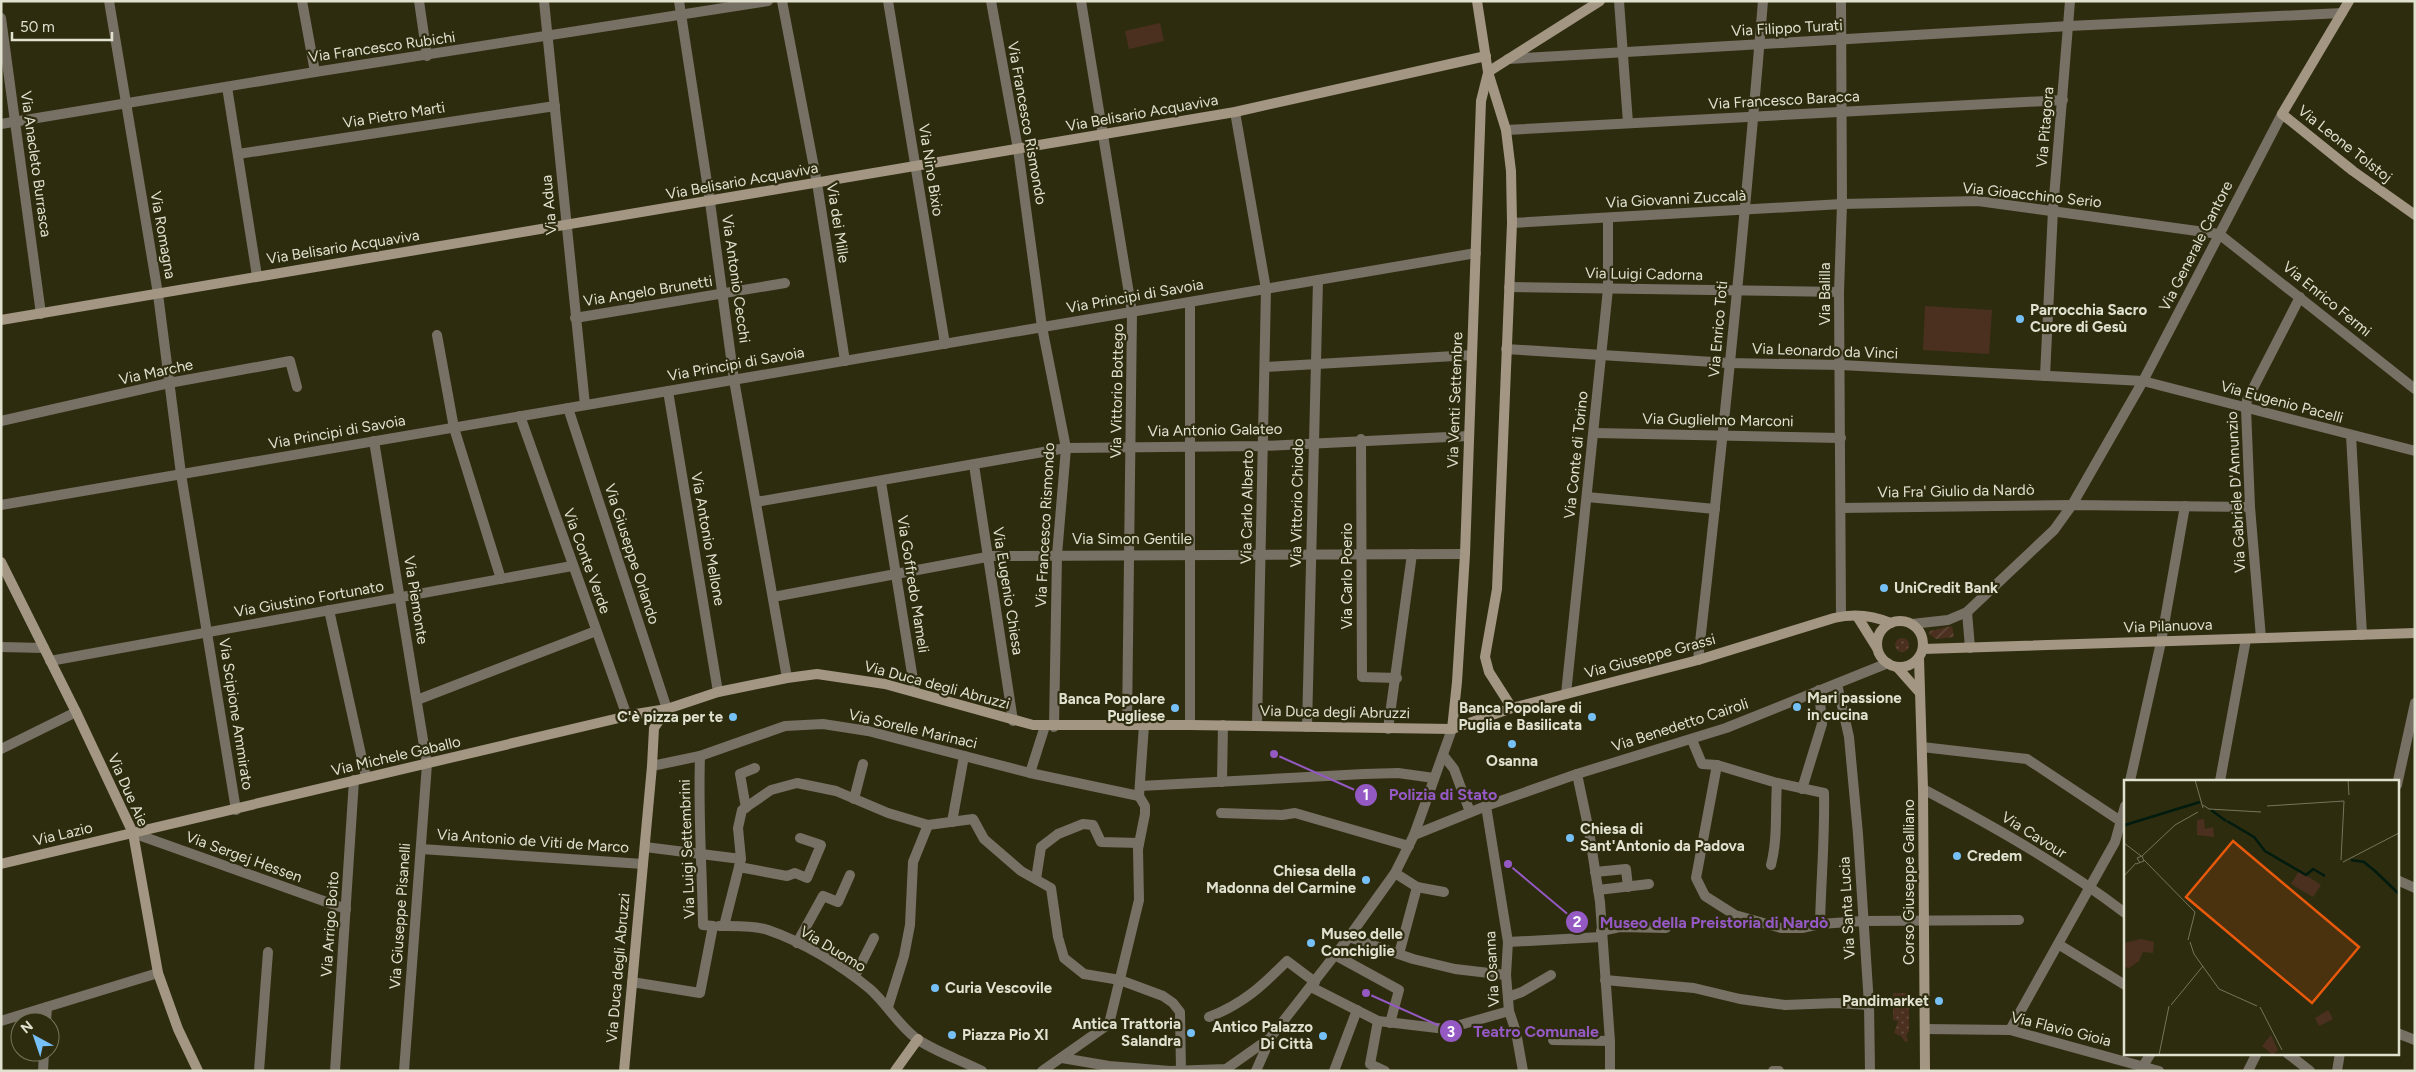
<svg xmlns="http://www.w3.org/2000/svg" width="2416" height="1072" font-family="Figtree,sans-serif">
  <defs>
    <pattern id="grass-dots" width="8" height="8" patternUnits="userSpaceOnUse" patternTransform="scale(1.25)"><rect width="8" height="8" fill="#4b3020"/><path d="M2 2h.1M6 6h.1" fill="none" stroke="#654e3f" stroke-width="1.8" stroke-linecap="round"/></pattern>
    <pattern id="garden-furrows" width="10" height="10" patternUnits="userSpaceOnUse" patternTransform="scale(1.25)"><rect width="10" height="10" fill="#4b3020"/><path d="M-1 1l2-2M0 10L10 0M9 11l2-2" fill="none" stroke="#654e3f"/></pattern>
  </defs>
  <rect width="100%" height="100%" fill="#2e2c0f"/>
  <g fill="url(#grass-dots)">
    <circle cx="1902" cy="645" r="7"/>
    <path d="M 1893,993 L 1909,993 L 1906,1003 L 1909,1006 L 1909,1031 L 1906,1036 L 1908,1041 L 1905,1042 L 1901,1036 L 1894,1033 L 1898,1021 L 1893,1020 L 1893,1007 L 1897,1005 L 1897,999 L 1893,997 Z"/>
  </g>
  <path fill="url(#garden-furrows)" d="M 1952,626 L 1954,637 L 1936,639 L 1929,634 L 1930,631 Z"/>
  <g fill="#4b3020">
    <path d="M 1160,23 L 1164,41 L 1129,49 L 1125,31 Z"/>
    <path d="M 1925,306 L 1992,310 L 1989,354 L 1923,350 Z"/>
  </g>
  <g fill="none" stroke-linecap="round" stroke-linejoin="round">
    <g stroke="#777064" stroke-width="10">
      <path d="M 109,1 L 158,294 L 181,474 L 236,810"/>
      <path d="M 302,1 L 315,72"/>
      <path d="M 419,1 L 427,56"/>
      <path d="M 544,1 L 585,405"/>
      <path d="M 679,1 L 710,202 L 734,380 L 787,678"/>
      <path d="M 782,1 L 817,183 L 845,361"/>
      <path d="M 888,1 L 945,344"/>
      <path d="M 991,1 L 1018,149 L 1042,327 L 1066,448 L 1057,555 L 1054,727"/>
      <path d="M 1081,1 L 1132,312 L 1127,725"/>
      <path d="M 1619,1 L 1628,123"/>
      <path d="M 1,18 L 41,314"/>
      <path d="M 1508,59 L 2069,26 L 2342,13"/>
      <path d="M 227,87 L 257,276"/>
      <path d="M 1235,112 L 1266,289 L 1257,725"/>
      <path d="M 1,124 L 315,72 L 768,1"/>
      <path d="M 1506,130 L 2063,100"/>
      <path d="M 238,154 L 555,106"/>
      <path d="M 1512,223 L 1842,204 L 1978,201 L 2219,234 L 2415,389"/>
      <path d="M 1509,287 L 1839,292"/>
      <path d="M 575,318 L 785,283"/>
      <path d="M 437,335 L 454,428 L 501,579"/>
      <path d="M 1506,349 L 1729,363 L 1841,365 L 2143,381 L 2415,451"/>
      <path d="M 1265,367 L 1472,355"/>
      <path d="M 2045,376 L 2053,210 L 2070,1"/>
      <path d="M 668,391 L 718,692"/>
      <path d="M 568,408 L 667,709"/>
      <path d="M 520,416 L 627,716"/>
      <path d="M 1,421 L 169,383 L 290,361 L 297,387"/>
      <path d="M 1594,433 L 1841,438"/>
      <path d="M 2351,435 L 2362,635"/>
      <path d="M 1361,439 L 1362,677 L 1397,678"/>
      <path d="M 374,441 L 427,764 L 404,1071"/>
      <path d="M 974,465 L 1013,721"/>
      <path d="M 881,482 L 915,692"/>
      <path d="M 1587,497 L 1715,509"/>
      <path d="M 756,502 L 1066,448 L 1263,446 L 1469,436"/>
      <path d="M 1,505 L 1476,253"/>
      <path d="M 1841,508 L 2072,505 L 2250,507"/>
      <path d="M 773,597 L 992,556 L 1465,554"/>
      <path d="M 329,610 L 366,777"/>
      <path d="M 1967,612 L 1970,648"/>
      <path d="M 1841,616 L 1839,292 L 1842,204 L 1841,1"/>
      <path d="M 1912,624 L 1948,620 L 1967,612 L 2054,530 L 2072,505 L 2143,381 L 2282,114"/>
      <path d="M 2261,638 L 2250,507 L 2246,408 L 2247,400 L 2300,297"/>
      <path d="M 1,647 L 44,648"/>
      <path d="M 1698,660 C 1723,441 1745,221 1763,1"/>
      <path d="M 50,661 L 572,566"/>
      <path d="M 1837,684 L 1849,737 L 1858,834 L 1869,1005 L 1870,1071"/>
      <path d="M 1566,694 L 1608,289 L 1608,218"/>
      <path d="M 417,700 L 596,631"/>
      <path d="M 1190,725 L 1190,302"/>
      <path d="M 1307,727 L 1318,280"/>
      <path d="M 1388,729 L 1412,554"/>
      <path d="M 1692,740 L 1702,764 L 1717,765 L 1777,783 L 1824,793 C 1825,837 1821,880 1820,924"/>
      <path d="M 1922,747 L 2027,759 L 2125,824"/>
      <path d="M 1,749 L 76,712"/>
      <path d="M 1443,755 L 1454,769 L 1470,812"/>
      <path d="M 1717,765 L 1696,878 L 1705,896 L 1735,915 L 1781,928 L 1802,928 L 1820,924 L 1863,921 L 2019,920"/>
      <path d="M 652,766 L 700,756 L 785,726 L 823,724 L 868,731 L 1030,773 L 1139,796"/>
      <path d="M 1030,773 L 1045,726"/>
      <path d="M 1577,774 L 1589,831 L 1600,902 L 1610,1041 L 1610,1071"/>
      <path d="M 2130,781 L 2161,642 L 2185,506"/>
      <path d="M 2220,781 L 2246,639"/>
      <path d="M 1222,782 L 1223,725"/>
      <path d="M 2397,785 L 2415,703"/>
      <path d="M 1140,786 L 1364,774 L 1398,773 L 1434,778"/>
      <path d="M 1802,789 L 1822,724 L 1819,690"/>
      <path d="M 1923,789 C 1993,826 2062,865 2125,913"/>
      <path d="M 854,799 L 863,764"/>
      <path d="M 1486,806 L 1508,942 L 1506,975 L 1509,1011 L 1516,1032 L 1523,1071"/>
      <path d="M 746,808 L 740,774 L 755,768"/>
      <path d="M 1221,813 L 1282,815 L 1295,813 L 1409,846"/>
      <path d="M 952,822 L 964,756"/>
      <path d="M 133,833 L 346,909"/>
      <path d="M 1414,835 L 1486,806 L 1577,774 L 1726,728 L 1888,663"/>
      <path d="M 645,847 L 741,859"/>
      <path d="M 421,849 L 643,864"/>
      <path d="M 1771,865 C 1778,838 1775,811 1777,783"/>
      <path d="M 739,867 L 787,876 L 795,873 L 807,878 L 821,845 L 800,838"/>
      <path d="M 1595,872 L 1626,869 L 1628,887"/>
      <path d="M 1395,873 L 1417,887 L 1399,954"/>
      <path d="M 1036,879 L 1041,847 L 1058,834 L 1083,824 L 1093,825 L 1101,842 L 1139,843"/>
      <path d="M 2397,880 L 2415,888"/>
      <path d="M 1417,887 L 1444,892"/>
      <path d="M 1598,890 L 1649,884"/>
      <path d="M 719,926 C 733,926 754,925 768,930 C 803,942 841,965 870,989 C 887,1004 898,1025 917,1039 C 936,1052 961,1060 982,1071"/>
      <path d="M 724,926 L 741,859 L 738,828 L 742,810 L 771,790 L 797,783 L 836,791 L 888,813 L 928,825 L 973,819 L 984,839 L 1021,871 L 1051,888 L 1058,937 L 1064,958 L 1084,974 L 1120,980 L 1163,996 L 1173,1003 L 1180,1012 L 1181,1070"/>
      <path d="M 1601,931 L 1620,927 L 1666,928"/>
      <path d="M 1349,937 L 1413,959 L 1455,969 L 1506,975"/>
      <path d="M 1508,942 L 1601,937"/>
      <path d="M 797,943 L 823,896 L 838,902 L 850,875"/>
      <path d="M 2058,944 L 2125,985"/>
      <path d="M 1335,955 L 1399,990 L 1390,1023"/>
      <path d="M 857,972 L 874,938"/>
      <path d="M 1605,980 L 1694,988 L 1740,999 L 1785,1005 L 1836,1003 L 1869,1005"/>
      <path d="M 632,982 L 700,993 L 713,926 L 703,925 C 702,868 698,813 700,756"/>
      <path d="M 1311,987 L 1378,1021 L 1446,1029 L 1509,1011"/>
      <path d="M 1508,997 L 1522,992 L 1551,975"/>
      <path d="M 888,1007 L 904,956 L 910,925 L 913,862 L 928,825"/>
      <path d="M 1209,1017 C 1243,1004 1262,986 1287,961 L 1315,982"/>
      <path d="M 1,1021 L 158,973"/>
      <path d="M 1378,1021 L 1370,1064 L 1385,1071"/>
      <path d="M 46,1022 L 47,1007"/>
      <path d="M 1925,1029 L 2010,1030 L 2159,1071"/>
      <path d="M 2010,1030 L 2115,842 L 2125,806"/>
      <path d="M 2397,1033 L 2415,1040"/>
      <path d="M 1553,1040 L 1610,1041"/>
      <path d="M 2287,1053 L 2310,1071"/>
      <path d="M 1062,1058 L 1109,1066 L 1170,1071 L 1226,1069 L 1270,1038 L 1349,937 L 1395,873 L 1414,835 L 1452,729"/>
      <path d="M 2143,1066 L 2151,1053"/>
      <path d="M 43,1071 L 44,1052"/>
      <path d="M 259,1071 L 268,952"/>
      <path d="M 335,1071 L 354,780"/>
      <path d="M 1042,1071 L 1109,1024 L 1139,900 L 1138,849 L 1145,814 L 1145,806 L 1139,796 L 1144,725"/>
      <path d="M 1256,1071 L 1270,1039"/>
      <path d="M 1334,1071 L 1357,1010"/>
      <path d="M 1773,1071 L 1779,1071"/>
      <path d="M 2248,1071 L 2257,1053"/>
      <path d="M 2337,1071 L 2340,1053"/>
    </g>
    <g stroke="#a39683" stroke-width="10">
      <path d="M 1477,1 L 1488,72 L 1506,130 L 1511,171 L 1512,223 L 1497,589 L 1485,657 L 1489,672 L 1512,708"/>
      <path d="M 2349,1 L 2282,114 L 2353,171 L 2415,215"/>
      <path d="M 1488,72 L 1600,1"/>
      <path d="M 1,320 L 1235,112 L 1486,56"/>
      <path d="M 1,562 L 76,712 L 133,833 L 158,973 L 178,1029 L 198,1071"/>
      <path d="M 1857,616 L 1877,648"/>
      <circle cx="1900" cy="644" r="23"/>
      <path d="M 1923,649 L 2415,633"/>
      <path d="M 1919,658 L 1923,789 L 1925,1071"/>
      <path d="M 1897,667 L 1920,693"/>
      <path d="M 1452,729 L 1457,682 L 1465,554 L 1481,101 L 1488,73"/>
      <path d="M 1,864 L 636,714 L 667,709 L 718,692 L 787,678 L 817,674 L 885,684 L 1033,725 L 1190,725 L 1452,729 L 1512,708 L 1698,660 L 1834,618 C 1854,613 1872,615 1891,623"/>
      <path d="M 624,1071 L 652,766 L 654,728 L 667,709"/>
      <path d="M 895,1071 L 918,1039"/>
    </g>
  </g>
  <g fill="#75c0f6" stroke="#2e2c0f" stroke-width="2">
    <circle cx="2020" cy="319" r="5"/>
    <circle cx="1884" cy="588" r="5"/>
    <circle cx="1797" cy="707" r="5"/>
    <circle cx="1175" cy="708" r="5"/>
    <circle cx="733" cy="717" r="5"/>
    <circle cx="1592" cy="717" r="5"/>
    <circle cx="1512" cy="744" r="5"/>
    <circle cx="1570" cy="838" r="5"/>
    <circle cx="1957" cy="856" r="5"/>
    <circle cx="1366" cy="880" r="5"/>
    <circle cx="1311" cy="943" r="5"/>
    <circle cx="935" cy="988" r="5"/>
    <circle cx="1939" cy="1001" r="5"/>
    <circle cx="1191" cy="1033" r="5"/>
    <circle cx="952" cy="1035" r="5"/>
    <circle cx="1323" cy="1036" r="5"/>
  </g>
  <g text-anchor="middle" stroke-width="4.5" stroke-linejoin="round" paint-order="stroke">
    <g font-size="15" fill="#e1e1d0" stroke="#2e2c0f">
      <text transform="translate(1787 28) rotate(-3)" y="5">Via Filippo Turati</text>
      <text transform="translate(382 47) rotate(-8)" y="5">Via Francesco Rubichi</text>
      <text transform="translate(1784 100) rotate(-3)" y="5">Via Francesco Baracca</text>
      <text transform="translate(1142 113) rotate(-10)" y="5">Via Belisario Acquaviva</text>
      <text transform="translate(394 115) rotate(-9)" y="5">Via Pietro Marti</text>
      <text transform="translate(1027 123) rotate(80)" y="5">Via Francesco Rismondo</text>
      <text transform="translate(2045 127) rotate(-85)" y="5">Via Pitagora</text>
      <text transform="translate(2345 144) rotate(38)" y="5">Via Leone Tolstoj</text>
      <text transform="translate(36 164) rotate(82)" y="5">Via Anacleto Burrasca</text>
      <text transform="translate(931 170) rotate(81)" y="5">Via Nino Bixio</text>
      <text transform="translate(742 181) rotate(-10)" y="5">Via Belisario Acquaviva</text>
      <text transform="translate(2032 195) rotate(6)" y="5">Via Gioacchino Serio</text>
      <text transform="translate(1676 199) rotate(-3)" y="5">Via Giovanni Zuccalà</text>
      <text transform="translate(549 205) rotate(-95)" y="5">Via Adua</text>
      <text transform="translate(838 223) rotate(81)" y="5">Via dei Mille</text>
      <text transform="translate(163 235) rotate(80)" y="5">Via Romagna</text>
      <text transform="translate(2196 246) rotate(-63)" y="5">Via Generale Cantore</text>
      <text transform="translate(343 247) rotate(-9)" y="5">Via Belisario Acquaviva</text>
      <text transform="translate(1644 274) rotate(1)" y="5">Via Luigi Cadorna</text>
      <text transform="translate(736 279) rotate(82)" y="5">Via Antonio Cecchi</text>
      <text transform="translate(648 291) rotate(-9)" y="5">Via Angelo Brunetti</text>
      <text transform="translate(1825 294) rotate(-90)" y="5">Via Balilla</text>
      <text transform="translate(1135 296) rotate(-10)" y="5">Via Principi di Savoia</text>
      <text transform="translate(2327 299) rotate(39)" y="5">Via Enrico Fermi</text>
      <text transform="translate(1718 329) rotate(-85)" y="5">Via Enrico Toti</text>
      <text transform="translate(1825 351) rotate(2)" y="5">Via Leonardo da Vinci</text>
      <text transform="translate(736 364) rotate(-10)" y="5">Via Principi di Savoia</text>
      <text transform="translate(156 372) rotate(-12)" y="5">Via Marche</text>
      <text transform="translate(1117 391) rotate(-89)" y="5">Via Vittorio Bottego</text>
      <text transform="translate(1455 400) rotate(-88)" y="5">Via Venti Settembre</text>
      <text transform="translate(2282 402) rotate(15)" y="5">Via Eugenio Pacelli</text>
      <text transform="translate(1718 420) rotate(1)" y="5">Via Guglielmo Marconi</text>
      <text transform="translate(1215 430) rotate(-1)" y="5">Via Antonio Galateo</text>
      <text transform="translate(337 432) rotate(-10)" y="5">Via Principi di Savoia</text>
      <text transform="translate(1576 455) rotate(-84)" y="5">Via Conte di Torino</text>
      <text transform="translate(1956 491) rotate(-1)" y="5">Via Fra' Giulio da Nardò</text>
      <text transform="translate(2236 492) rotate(-93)" y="5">Via Gabriele D'Annunzio</text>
      <text transform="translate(1297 503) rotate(-89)" y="5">Via Vittorio Chiodo</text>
      <text transform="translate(1247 507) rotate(-89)" y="5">Via Carlo Alberto</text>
      <text transform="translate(1045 525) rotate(-87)" y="5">Via Francesco Rismondo</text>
      <text transform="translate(708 539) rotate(80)" y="5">Via Antonio Mellone</text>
      <text x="1132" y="544">Via Simon Gentile</text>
      <text transform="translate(632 554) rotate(72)" y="5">Via Giuseppe Orlando</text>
      <text transform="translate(587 561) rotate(70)" y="5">Via Conte Verde</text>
      <text transform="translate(1347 576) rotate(-90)" y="5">Via Carlo Poerio</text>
      <text transform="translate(913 584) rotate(81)" y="5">Via Goffredo Mameli</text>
      <text transform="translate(1008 591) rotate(81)" y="5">Via Eugenio Chiesa</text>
      <text transform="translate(309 599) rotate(-10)" y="5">Via Giustino Fortunato</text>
      <text transform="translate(416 600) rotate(81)" y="5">Via Piemonte</text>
      <text transform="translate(2168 626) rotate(-2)" y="5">Via Pilanuova</text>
      <text transform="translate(1650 656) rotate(-15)" y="5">Via Giuseppe Grassi</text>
      <text transform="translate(937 685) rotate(15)" y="5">Via Duca degli Abruzzi</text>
      <text transform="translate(1335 712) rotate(1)" y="5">Via Duca degli Abruzzi</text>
      <text transform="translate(236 714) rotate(81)" y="5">Via Scipione Ammirato</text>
      <text transform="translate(1680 725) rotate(-18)" y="5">Via Benedetto Cairoli</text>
      <text transform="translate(913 729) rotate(13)" y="5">Via Sorelle Marinaci</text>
      <text transform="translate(396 756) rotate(-13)" y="5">Via Michele Gaballo</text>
      <text transform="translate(128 790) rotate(66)" y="5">Via Due Aie</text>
      <text transform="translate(63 834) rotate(-13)" y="5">Via Lazio</text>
      <text transform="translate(2034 835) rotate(32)" y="5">Via Cavour</text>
      <text transform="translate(533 841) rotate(4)" y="5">Via Antonio de Viti de Marco</text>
      <text transform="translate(687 849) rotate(-92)" y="5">Via Luigi Settembrini</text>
      <text transform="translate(244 857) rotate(20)" y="5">Via Sergej Hessen</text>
      <text transform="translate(1909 882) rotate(-90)" y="5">Corso Giuseppe Galliano</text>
      <text transform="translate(1847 908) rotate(-93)" y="5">Via Santa Lucia</text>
      <text transform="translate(400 916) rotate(-86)" y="5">Via Giuseppe Pisanelli</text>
      <text transform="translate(330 924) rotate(-86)" y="5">Via Arrigo Boito</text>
      <text transform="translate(833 949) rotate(31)" y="5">Via Duomo</text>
      <text transform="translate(618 968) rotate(-85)" y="5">Via Duca degli Abruzzi</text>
      <text transform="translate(1492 969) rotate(-93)" y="5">Via Osanna</text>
      <text transform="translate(2061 1029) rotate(14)" y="5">Via Flavio Gioia</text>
    </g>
    <g font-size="15" font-weight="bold" fill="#e1e1d0" stroke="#2e2c0f" text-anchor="start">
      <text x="2030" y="315">Parrocchia Sacro<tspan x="2030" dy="17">Cuore di Gesù</tspan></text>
      <text x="1894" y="593">UniCredit Bank</text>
      <text x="1807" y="703">Mari passione<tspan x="1807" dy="17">in cucina</tspan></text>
      <text x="1165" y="704" text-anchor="end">Banca Popolare<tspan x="1165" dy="17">Pugliese</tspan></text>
      <text x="1582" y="713" text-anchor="end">Banca Popolare di<tspan x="1582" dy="17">Puglia e Basilicata</tspan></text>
      <text x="723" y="722" text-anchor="end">C'è pizza per te</text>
      <text x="1512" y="766" text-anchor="middle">Osanna</text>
      <text x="1580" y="834">Chiesa di<tspan x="1580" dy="17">Sant'Antonio da Padova</tspan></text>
      <text x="1967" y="861">Credem</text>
      <text x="1356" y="876" text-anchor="end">Chiesa della<tspan x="1356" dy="17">Madonna del Carmine</tspan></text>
      <text x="1321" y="939">Museo delle<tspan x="1321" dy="17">Conchiglie</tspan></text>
      <text x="945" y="993">Curia Vescovile</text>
      <text x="1929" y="1006" text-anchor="end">Pandimarket</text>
      <text x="1181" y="1029" text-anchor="end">Antica Trattoria<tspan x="1181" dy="17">Salandra</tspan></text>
      <text x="1313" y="1032" text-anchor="end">Antico Palazzo<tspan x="1313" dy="17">Di Città</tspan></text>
      <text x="962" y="1040">Piazza Pio XI</text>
    </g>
  </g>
  <g transform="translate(2124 780)">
    <rect width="275" height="275" fill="#2e2c0f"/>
    <path d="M 80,39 L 81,49 L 89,47 L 90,57 L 73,55 L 73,40 ZM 204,230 L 209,239 L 195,246 L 191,238 Z" fill="#4b3020"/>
    <path d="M 17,159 L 30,162 L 29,173 L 19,172 L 15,181 L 5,188 L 0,187 L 0,163 Z" fill="#4b3020"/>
    <path d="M 175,91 L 197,105 L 189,117 L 167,104 ZM 147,255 L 154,270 L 149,275 L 138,266 Z" fill="#4b3020"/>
    <path fill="none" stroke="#011b0e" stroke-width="2.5" d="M 87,30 L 102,41M 103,41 L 130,57 L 141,71 L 182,95 L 189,89 L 201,96M 1,45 L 76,22M 227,80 L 240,82 L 251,91M 251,91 L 275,114"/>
    <path fill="none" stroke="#76745c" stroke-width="1" d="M 71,0 L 79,28M 224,0 L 225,15M 79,25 L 85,29 L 137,32M 143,26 L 220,21M 0,63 L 17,76M 18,76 L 51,45 L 74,32M 20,80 L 71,132 L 64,160M 217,80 L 220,21M 219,82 L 275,53M 12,84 L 20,81 L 18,76 L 13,78 L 16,83M 0,96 L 12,83M 66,162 L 70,174 L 95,209 L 133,226M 47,225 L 79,186M 136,227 L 158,270M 35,275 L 45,226"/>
    <path fill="#e8590c" fill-opacity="0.15" stroke="#e8590c" stroke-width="2.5" d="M 109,61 L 235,167 L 188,223 L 62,117 Z"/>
    <rect width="275" height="275" fill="none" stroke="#e1e1d0" stroke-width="2.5"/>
  </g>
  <path fill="none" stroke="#9459c3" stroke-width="2" d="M1274 754L1366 795M1508 864L1577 922M1366 993L1451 1031"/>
  <g fill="#9459c3" stroke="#2e2c0f" stroke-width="2">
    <circle cx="1274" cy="754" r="5"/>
    <circle cx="1508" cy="864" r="5"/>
    <circle cx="1366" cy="993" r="5"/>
    <circle cx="1366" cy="795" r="12"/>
    <circle cx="1577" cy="922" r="12"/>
    <circle cx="1451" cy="1031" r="12"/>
  </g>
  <g font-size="15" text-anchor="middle" font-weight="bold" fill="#fff">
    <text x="1366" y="800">1</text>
    <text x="1577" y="927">2</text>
    <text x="1451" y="1037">3</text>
  </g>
  <g font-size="16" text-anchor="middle" font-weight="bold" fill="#9459c3" stroke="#2e2c0f" stroke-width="4.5" stroke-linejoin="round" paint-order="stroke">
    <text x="1443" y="800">Polizia di Stato</text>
    <text x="1714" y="928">Museo della Preistoria di Nardò</text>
    <text x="1536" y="1037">Teatro Comunale</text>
  </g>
  <rect width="2416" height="1072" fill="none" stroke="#e1e1d0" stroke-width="5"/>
  <g transform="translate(35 1037) rotate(320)"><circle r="24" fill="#2e2c0f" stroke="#76745c"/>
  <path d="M0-4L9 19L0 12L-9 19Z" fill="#75c0f6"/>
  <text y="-8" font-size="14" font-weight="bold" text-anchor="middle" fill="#e1e1d0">N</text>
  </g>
  <path d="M12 32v8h100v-8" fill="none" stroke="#e1e1d0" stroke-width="2.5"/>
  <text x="20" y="32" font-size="15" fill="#e1e1d0" stroke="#2e2c0f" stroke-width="4" paint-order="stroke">50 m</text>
</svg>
